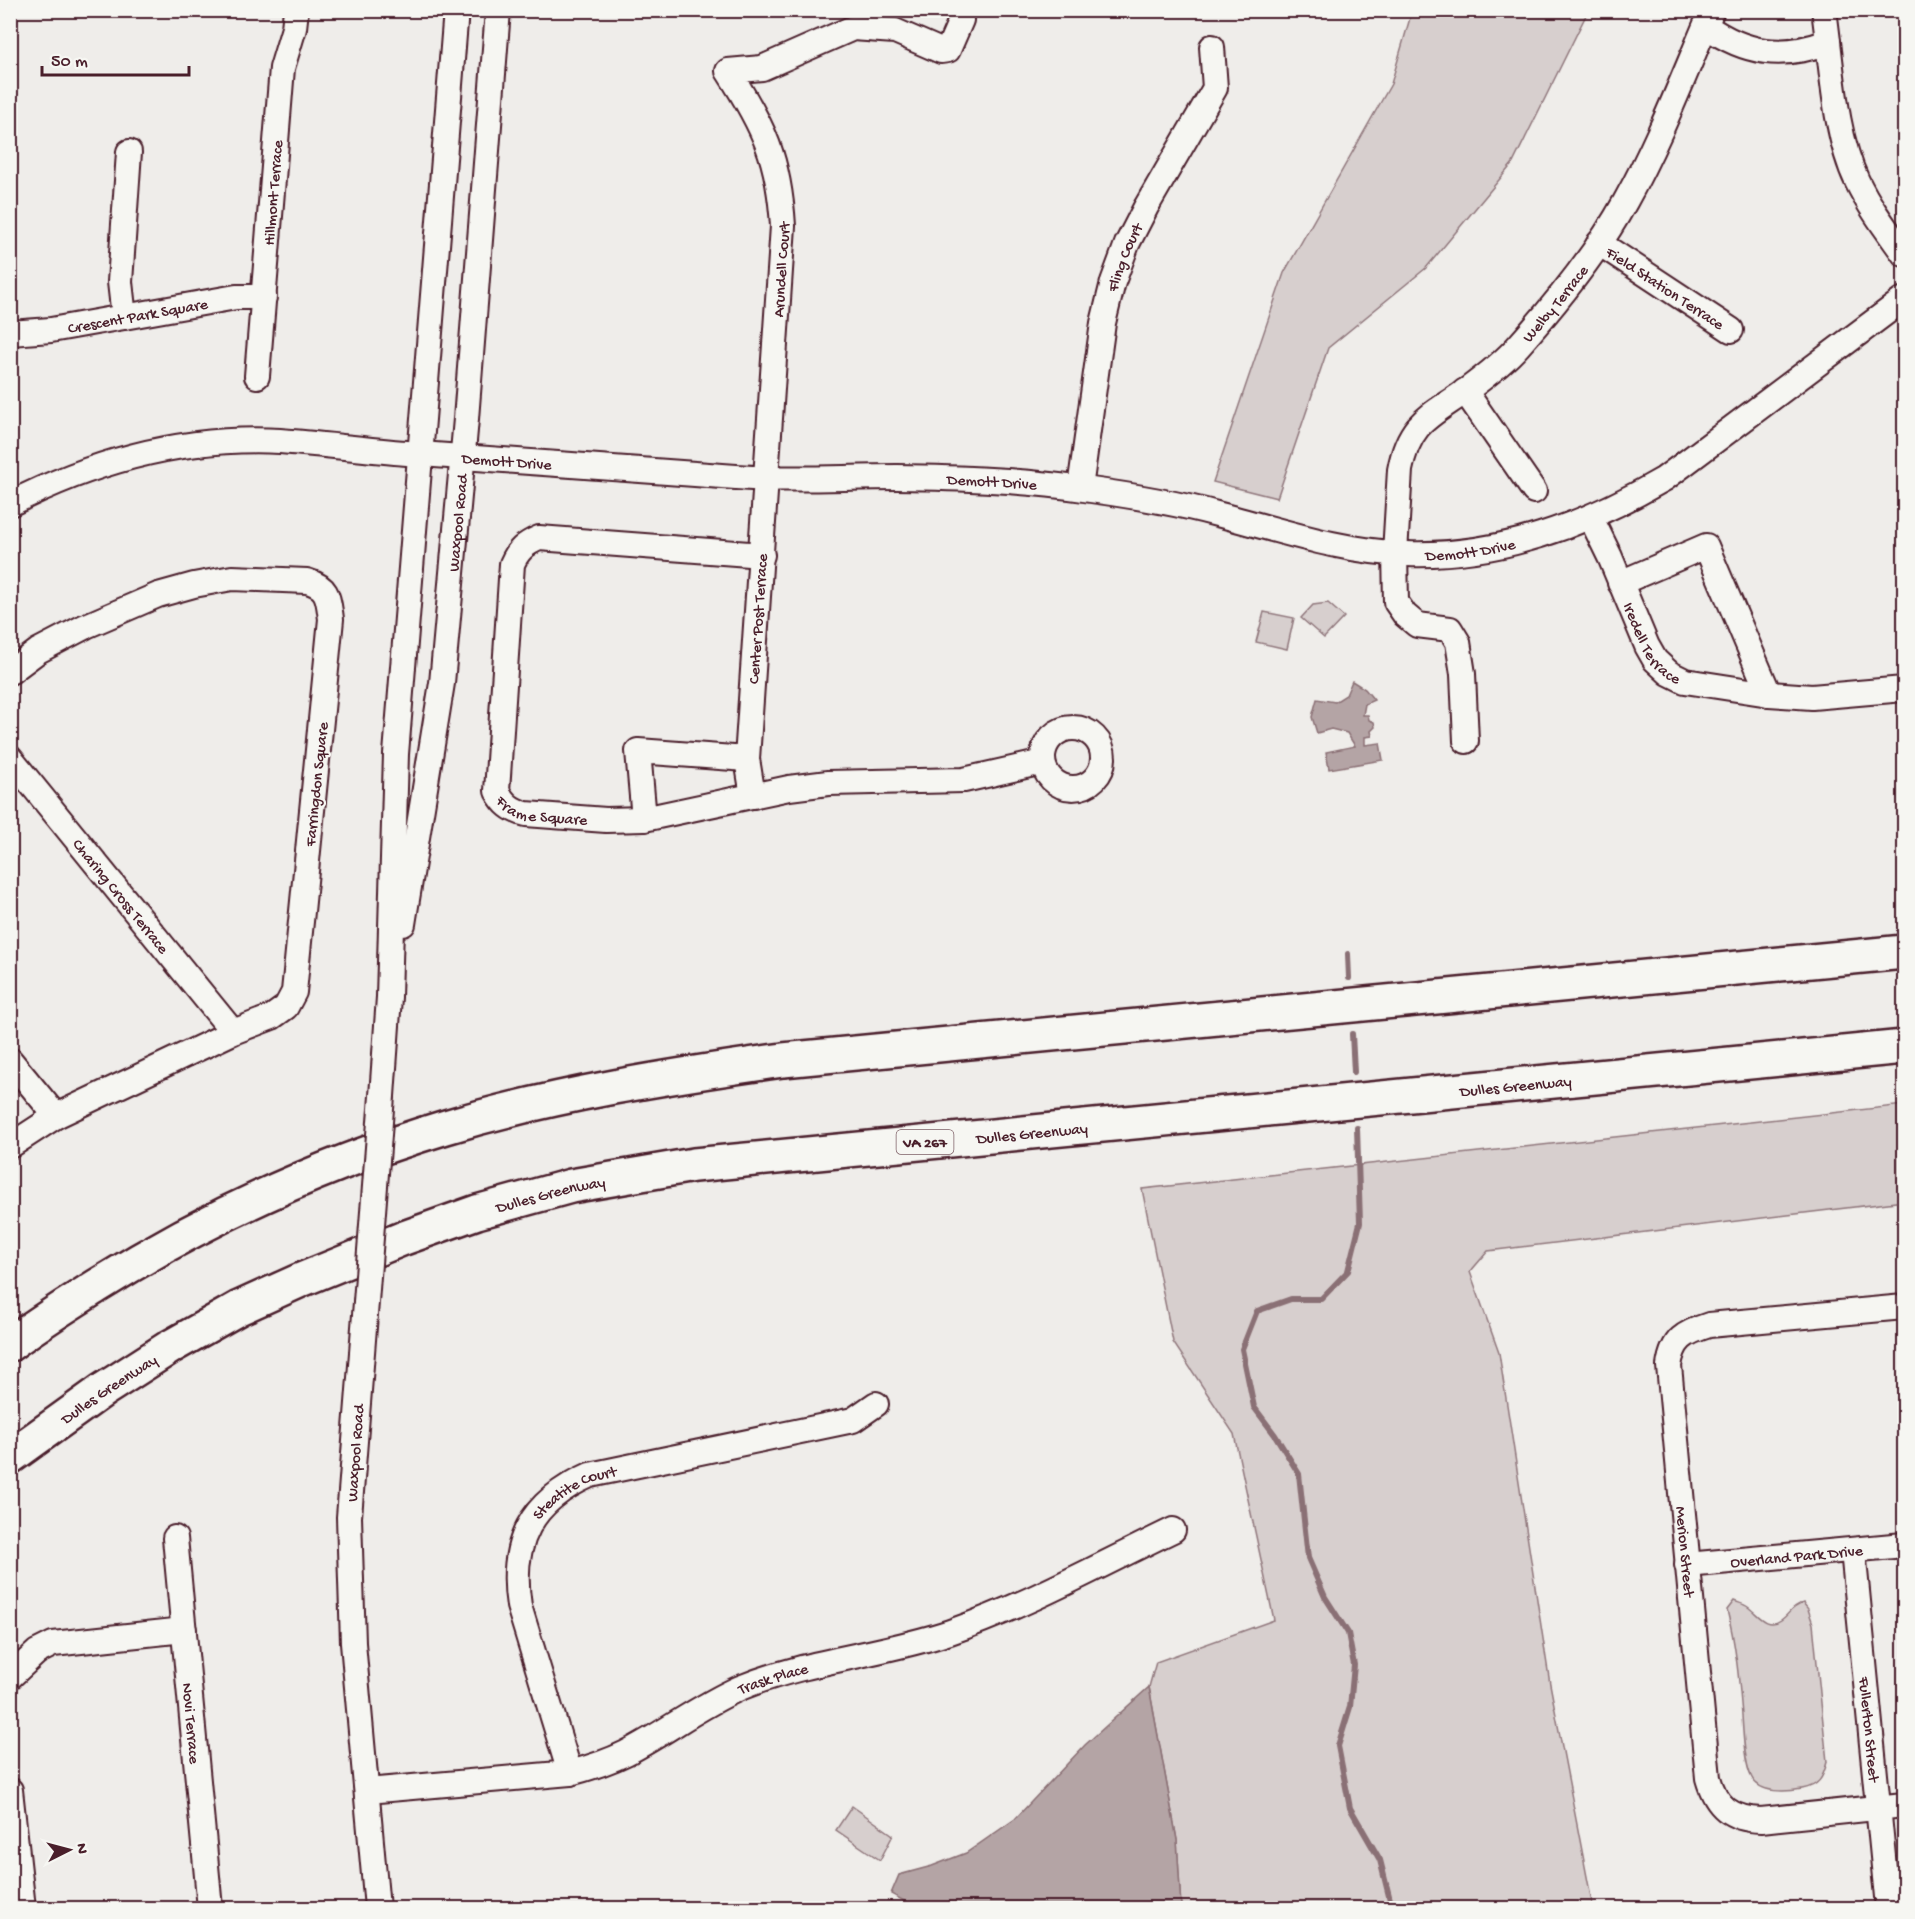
<svg xmlns="http://www.w3.org/2000/svg" width="1915" height="1919" font-family="'Gochi Hand',sans-serif">
  <rect width="100%" height="100%" fill="#efedea"/>
  <filter id="ink" filterUnits="userSpaceOnUse"><feTurbulence type="fractalNoise" baseFrequency=".0167" numOctaves="2"/><feDisplacementMap in="SourceGraphic" scale="12" xChannelSelector="R" yChannelSelector="G"/><feConvolveMatrix kernelMatrix="1 2 1 2 8 2 1 2 1" color-interpolation-filters="sRGB"/></filter>
  <g filter="url(#ink)">
    <g fill="#d7cfce" stroke="#90777c" stroke-width="1.5">
      <path d="M 1412,11 L 1588,11 L 1513,163 L 1426,268 L 1328,348 L 1277,498 L 1213,482 L 1284,273 L 1391,84 Z"/>
      <path d="M 1328,603 L 1344,617 L 1324,638 L 1301,618 L 1313,605 Z"/>
      <path d="M 1264,612 L 1294,618 L 1287,649 L 1256,642 Z"/>
      <path d="M 1904,1105 L 1904,1201 L 1488,1251 L 1470,1272 L 1499,1353 L 1550,1684 L 1593,1908 L 1181,1908 L 1177,1840 L 1149,1687 L 1156,1662 L 1274,1620 L 1234,1434 L 1173,1342 L 1142,1189 Z"/>
      <path d="M 1734,1601 C 1739,1603 1744,1604 1748,1607 C 1757,1613 1767,1630 1781,1620 C 1791,1613 1788,1609 1803,1603 L 1808,1609 L 1813,1624 L 1827,1762 C 1823,1778 1819,1786 1802,1789 C 1787,1792 1760,1794 1752,1778 C 1744,1764 1743,1731 1742,1715 C 1739,1679 1736,1645 1727,1610 Z"/>
      <path d="M 852,1806 L 893,1835 L 880,1860 L 836,1830 Z"/>
    </g>
    <g fill="#b4a4a5" stroke="#8a6f74" stroke-width="1.5">
      <path d="M 1352,681 L 1365,689 L 1374,700 L 1365,704 L 1363,715 L 1368,715 L 1369,720 L 1374,722 L 1375,727 L 1371,731 L 1372,736 L 1365,737 L 1365,745 L 1380,743 L 1383,760 L 1329,769 L 1326,752 L 1355,746 L 1347,733 L 1331,729 L 1317,733 L 1312,717 L 1317,699 L 1335,702 L 1346,695 Z"/>
      <path d="M 1149,1687 L 1177,1840 L 1181,1908 L 917,1908 L 891,1894 L 899,1875 L 932,1866 L 966,1853 L 1015,1819 L 1085,1745 Z"/>
    </g>
    <g fill="none" stroke-linecap="round" stroke-linejoin="round">
      <g stroke="#8a6f74" stroke-width="6">
        <path d="M 1348,954 L 1349,978"/>
        <path d="M 1352,1034 L 1354,1072"/>
        <path d="M 1357,1128 L 1360,1223 L 1348,1271 L 1321,1299 L 1291,1299 L 1257,1311 L 1242,1349 L 1254,1407 L 1275,1435 L 1299,1474 L 1308,1558 L 1325,1597 L 1348,1633 L 1354,1665 L 1350,1707 L 1338,1746 L 1350,1808 L 1380,1860 L 1392,1908"/>
      </g>
      <defs>
        <g id="minor">
          <path d="M 1824,10 C 1832,64 1834,133 1857,181 C 1870,208 1887,230 1904,254"/>
          <path d="M 1706,26 C 1746,54 1782,59 1828,42"/>
          <path id="s1" d="M 1599,243 L 1731,330"/>
          <path d="M 124,317 L 120,282 L 129,152"/>
          <path id="s2" d="M 10,333 L 51,330 L 236,297 L 264,297"/>
          <path id="s3" d="M 257,376 L 282,68 L 294,28 L 296,10"/>
          <path d="M 1465,391 L 1534,491"/>
          <path id="s4" d="M 1080,488 L 1103,323 L 1113,282 L 1127,244 L 1146,207 L 1215,88 L 1212,47"/>
          <path id="s5" d="M 10,504 C 94,461 186,436 280,441 C 322,444 364,450 407,453 C 517,460 626,470 736,477 C 790,481 844,477 897,477 C 959,478 1022,480 1084,489 C 1128,495 1173,502 1217,514 C 1279,530 1342,552 1407,554 C 1500,557 1585,525 1664,479 L 1904,299"/>
          <path id="s6" d="M 1591,518 L 1610,557 L 1647,646 L 1655,660 L 1669,673 L 1685,681 L 1769,694 L 1812,697 L 1904,689"/>
          <path id="s7" d="M 762,555 L 539,538 C 525,544 518,550 512,564 L 497,791 C 504,804 511,810 526,814 L 606,820 L 644,819 L 789,788 L 828,783 L 964,780 L 1043,762"/>
          <path d="M 1620,583 L 1706,546 L 1769,694"/>
          <path d="M 10,672 L 38,651 L 86,626 L 158,595 L 194,585 L 232,578 L 307,581 C 329,587 328,598 331,619 L 294,992 L 286,1007 L 272,1017 L 233,1032 L 56,1116 L 10,1146"/>
          <circle cx="1073" cy="758" r="30"/>
          <path id="s8" d="M 1466,741 L 1463,674 L 1458,642 L 1450,629 L 1417,625 L 1405,615 L 1396,602 L 1395,553 L 1400,470 C 1409,421 1431,416 1467,390 C 1486,376 1504,362 1519,345 C 1558,301 1597,253 1625,202 C 1659,141 1684,75 1712,10"/>
          <path id="s9" d="M 10,758 L 233,1032"/>
          <path id="s10" d="M 753,796 L 747,759 L 783,226 C 779,159 764,127 728,71 L 762,68 L 853,28 L 895,31 L 941,51 L 948,50 L 961,20"/>
          <path d="M 644,819 L 638,751 L 747,759"/>
          <path id="s11" d="M 403,924 L 442,683 L 466,419 L 498,10"/>
          <path d="M 10,1060 L 56,1116"/>
          <path d="M 382,1096 L 389,997 L 396,754 L 456,10"/>
          <path d="M 366,1302 L 349,1517 L 353,1643 L 377,1908"/>
          <path id="s12" d="M 1904,1307 L 1709,1325 C 1684,1333 1673,1339 1669,1366 L 1708,1778 C 1716,1807 1731,1819 1761,1820 L 1904,1805"/>
          <path id="s13" d="M 175,1538 L 210,1908"/>
          <path id="s14" d="M 1853,1550 L 1888,1908"/>
          <path id="s15" d="M 1687,1565 L 1904,1545"/>
          <path d="M 10,1677 L 37,1652 L 53,1644 L 184,1630"/>
          <path id="s16" d="M 570,1773 L 519,1606 C 509,1542 531,1501 590,1475 L 853,1420 L 876,1404"/>
          <path d="M 10,1790 L 23,1908"/>
          <path id="s17" d="M 367,1791 L 570,1773 C 589,1768 608,1762 626,1753 C 665,1733 699,1706 740,1688 C 807,1660 882,1655 950,1632 C 1028,1605 1100,1565 1173,1530"/>
        </g>
        <g id="highway">
          <path d="M 10,1344 C 38,1323 67,1305 97,1286 C 205,1218 323,1164 446,1127 C 556,1094 670,1076 783,1060 L 1904,952"/>
          <path id="s18" d="M 10,1457 L 103,1390 L 170,1347 L 239,1308 L 301,1280 L 404,1238 L 477,1212 L 571,1186 L 694,1165 L 1904,1047"/>
        </g>
      </defs>
      <use href="#minor" stroke="#4a1f2b" stroke-width="28"/>
      <use href="#highway" stroke="#4a1f2b" stroke-width="38"/>
      <use href="#minor" stroke="#f6f6f2" stroke-width="24"/>
      <use href="#highway" stroke="#f6f6f2" stroke-width="33"/>
      <defs>
        <path id="minor-bridge" d="M 366,1302 L 382,1096"/>
      </defs>
      <use href="#minor-bridge" stroke="#4a1f2b" stroke-width="28" stroke-linecap="butt"/>
      <use href="#minor-bridge" stroke="#f6f6f2" stroke-width="24"/>
    </g>
  </g>
  <g text-anchor="middle" stroke-width="4.5" stroke-linejoin="round" paint-order="stroke">
    <rect fill="#f6f6f2" stroke="#7e6067" stroke-width="1.5" x="896.5" y="1130" width="57" height="24" rx="4.5"/>
    <g font-size="15" font-weight="bold" fill="#4a1f2b">
      <text x="925" y="1147">VA 267</text>
    </g>
    <g font-size="16" fill="#4a1f2b" stroke="#f6f6f2">
      <text dy="6" stroke="none"><textPath href="#s3" startOffset="184">Hillmont Terrace</textPath></text>
      <text dy="6" stroke="none"><textPath href="#s4" startOffset="236">Fling Court</textPath></text>
      <text dy="6" stroke="none"><textPath href="#s10" startOffset="528">Arundell Court</textPath></text>
      <text dy="6" stroke="none"><textPath href="#s1" startOffset="80">Field Station Terrace</textPath></text>
      <text dy="6" stroke="none"><textPath href="#s8" startOffset="544">Welby Terrace</textPath></text>
      <text dy="6" stroke="none"><textPath href="#s2" startOffset="129">Crescent Park Square</textPath></text>
      <text dy="6" stroke="none"><textPath href="#s5" startOffset="508">Demott Drive</textPath></text>
      <text dy="6" stroke="none"><textPath href="#s5" startOffset="994">Demott Drive</textPath></text>
      <text dy="6" stroke="none"><textPath href="#s11" startOffset="405">Waxpool Road</textPath></text>
      <text dy="6" stroke="none"><textPath href="#s5" startOffset="1480">Demott Drive</textPath></text>
      <text dy="6" stroke="none"><textPath href="#s10" startOffset="178">Center Post Terrace</textPath></text>
      <text dy="6" stroke="none"><textPath href="#s6" startOffset="140">Iredell Terrace</textPath></text>
      <text transform="translate(315 784) rotate(-84)" y="6">Farringdon Square</text>
      <text dy="6" stroke="none"><textPath href="#s7" startOffset="543">Frame Square</textPath></text>
      <text dy="6" stroke="none"><textPath href="#s9" startOffset="177">Charing Cross Terrace</textPath></text>
      <text dy="6" stroke="none"><textPath href="#s18" startOffset="1578">Dulles Greenway</textPath></text>
      <text dy="6" stroke="none"><textPath href="#s18" startOffset="1092">Dulles Greenway</textPath></text>
      <text dy="6" stroke="none"><textPath href="#s18" startOffset="606">Dulles Greenway</textPath></text>
      <text dy="6" stroke="none"><textPath href="#s18" startOffset="120">Dulles Greenway</textPath></text>
      <text transform="translate(354 1453) rotate(-86)" y="6">Waxpool Road</text>
      <text dy="6" stroke="none"><textPath href="#s16" startOffset="316">Steatite Court</textPath></text>
      <text dy="6" stroke="none"><textPath href="#s12" startOffset="444">Merion Street</textPath></text>
      <text dy="6" stroke="none"><textPath href="#s15" startOffset="110">Overland Park Drive</textPath></text>
      <text dy="6" stroke="none"><textPath href="#s17" startOffset="429">Trask Place</textPath></text>
      <text dy="6" stroke="none"><textPath href="#s13" startOffset="186">Novi Terrace</textPath></text>
      <text dy="6" stroke="none"><textPath href="#s14" startOffset="180">Fullerton Street</textPath></text>
    </g>
  </g>
  <rect width="1915" height="1919" fill="none" stroke="#f6f6f2" stroke-width="36"/>
  <rect x="18" y="18" width="1879" height="1883" fill="none" stroke="#4a1f2b" stroke-width="2" filter="url(#ink)"/>
  <g transform="translate(69 1850) rotate(84)" stroke="#f6f6f2" stroke-width="4.5" paint-order="stroke">
  <path d="M0-4.5L10 22L0 15L-10 22Z" fill="#4a1f2b"/>
  <text y="-9" font-size="16" font-weight="bold" text-anchor="middle" fill="#4a1f2b">N</text>
  </g>
  <path d="M42 66v9h147v-9" fill="none" stroke="#4a1f2b" stroke-width="3"/>
  <text x="51" y="66" font-size="18" fill="#4a1f2b" stroke="#f6f6f2" stroke-width="4.5" paint-order="stroke">50 m</text>
</svg>
